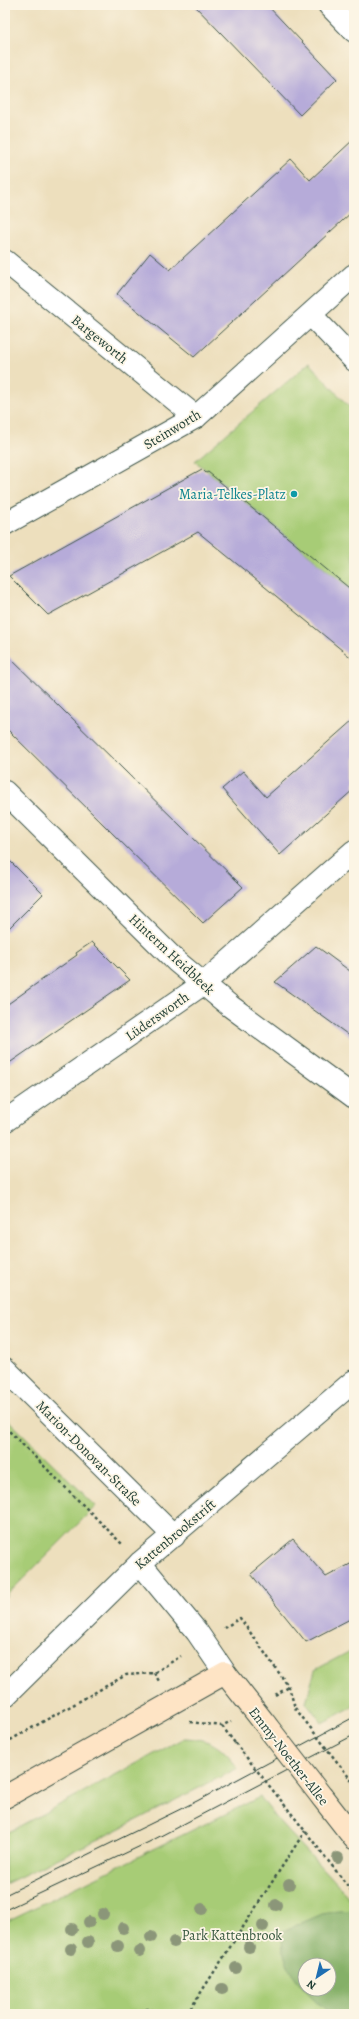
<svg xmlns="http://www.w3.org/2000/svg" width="359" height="2019" font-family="Alegreya,serif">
  <rect width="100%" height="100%" fill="#fcf5e5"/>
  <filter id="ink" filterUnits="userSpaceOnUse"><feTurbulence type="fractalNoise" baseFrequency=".025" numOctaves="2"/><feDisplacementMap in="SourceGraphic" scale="8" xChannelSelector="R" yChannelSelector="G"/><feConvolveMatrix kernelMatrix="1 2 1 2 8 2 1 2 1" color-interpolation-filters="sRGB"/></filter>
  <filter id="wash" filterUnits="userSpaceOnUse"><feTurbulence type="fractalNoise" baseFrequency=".012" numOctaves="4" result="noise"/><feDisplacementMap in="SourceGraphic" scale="16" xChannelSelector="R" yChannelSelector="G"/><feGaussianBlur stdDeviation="0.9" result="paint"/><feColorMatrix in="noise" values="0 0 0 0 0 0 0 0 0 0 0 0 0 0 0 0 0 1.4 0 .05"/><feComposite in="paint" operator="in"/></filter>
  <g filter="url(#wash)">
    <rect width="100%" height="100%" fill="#eddfbd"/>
    <g fill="#a7cc76" stroke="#638455" fill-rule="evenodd">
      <path d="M 309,363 L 354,412 L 354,592 L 195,461 Z"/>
      <path d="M 5,1417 L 96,1506 L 5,1597 Z"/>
      <path d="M 354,1649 L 354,1706 L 322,1723 L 306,1702 L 315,1670 Z"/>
      <path d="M 184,1738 C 213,1739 221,1747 238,1768 L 117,1830 L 5,1884 L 5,1834 Z"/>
      <path d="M 260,1797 L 278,1820 L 354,1903 L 354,2014 L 5,2014 L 5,1922 ZM 305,1965 L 329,1965 L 329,1989 L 305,1989 Z"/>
    </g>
    <path fill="#85b067" stroke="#52764e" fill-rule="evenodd" d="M 354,1910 L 354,2014 L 331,2014 C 306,1993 277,1966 283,1931 L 327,1912 ZM 305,1965 L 329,1965 L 329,1989 L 305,1989 Z"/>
    <g id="blocks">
      <g fill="#b6abd9">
        <path d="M 194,5 L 267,5 L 337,79 L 300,115 Z"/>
        <path d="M 354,139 L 354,210 L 194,357 L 117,294 L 150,253 L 170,270 L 291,159 L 310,180 Z"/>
        <path d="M 202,469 L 206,473 L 208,472 L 354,592 L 354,660 L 198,532 L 48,615 L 9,576 Z"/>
        <path d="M 5,653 L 243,887 L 203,923 L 5,727 Z"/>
        <path d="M 354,719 L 354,789 L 280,855 L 222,789 L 243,771 L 266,797 Z"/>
        <path d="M 5,856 L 43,894 L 5,932 Z"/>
        <path d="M 92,942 L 130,980 L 5,1066 L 5,1006 L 77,955 L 76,953 Z"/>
        <path d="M 316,946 L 354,974 L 354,1039 L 275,982 Z"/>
        <path d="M 293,1539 L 326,1577 L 354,1562 L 354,1617 L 306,1642 L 251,1574 Z"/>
      </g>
    </g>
  </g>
  <g filter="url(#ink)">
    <use href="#blocks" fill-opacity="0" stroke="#3e5549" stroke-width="1"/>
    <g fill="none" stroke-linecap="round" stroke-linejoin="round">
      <defs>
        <g id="minor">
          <path d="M 329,5 L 354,31"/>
          <path d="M 5,261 L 196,417"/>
          <path d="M 311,315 L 354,360"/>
          <path d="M 5,524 L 196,417 L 354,275"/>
          <path d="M 5,792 L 176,961 L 230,1006 L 354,1097"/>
          <path d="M 5,1121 L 203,984 L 354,851"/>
          <path d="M 5,1369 L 174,1536"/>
          <path d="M 140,1563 L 197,1632 L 225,1673"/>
          <path d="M 5,1696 L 140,1563 L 354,1381"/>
        </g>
        <g id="secondary">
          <path d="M 5,1797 L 225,1673 L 266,1725"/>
          <path d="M 322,1797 L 354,1838"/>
        </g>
      </defs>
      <use href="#minor" stroke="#3e5549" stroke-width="24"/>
      <use href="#secondary" stroke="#3e5549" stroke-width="24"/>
      <g stroke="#3e5549" stroke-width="2.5" stroke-dasharray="3 3" stroke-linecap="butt">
        <path d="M 5,1427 L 123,1545"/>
        <path d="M 224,1628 L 240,1618 L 289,1687 L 295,1708"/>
        <path d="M 154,1673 L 159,1681"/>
        <path d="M 275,1695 L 289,1687"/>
        <path d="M 190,1722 L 222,1726 L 231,1721"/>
        <path d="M 222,1726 L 235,1743"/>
        <path d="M 5,1743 L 126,1675 L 154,1673 L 181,1656"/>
        <path d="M 352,1781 L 354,1782"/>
        <path d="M 291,1813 L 354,1894"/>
        <path d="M 116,2014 L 149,2009 L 165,2014"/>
        <path d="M 187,2014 L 305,1831"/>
      </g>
      <use href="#minor" stroke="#fff" stroke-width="22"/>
      <use href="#secondary" stroke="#fee4c5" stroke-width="22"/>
      <g stroke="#1f3d34" stroke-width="1">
        <path d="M 5,1895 L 197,1801 L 354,1717"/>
        <path d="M 5,1910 L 149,1842 L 354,1735"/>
      </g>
      <defs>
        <path id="secondary-bridge" d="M 266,1725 L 322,1797"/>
      </defs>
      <use href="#secondary-bridge" stroke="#3e5549" stroke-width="24" stroke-linecap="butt"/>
      <g stroke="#3e5549" stroke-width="2.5" stroke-dasharray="3 3" stroke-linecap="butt">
        <path d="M 295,1708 L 352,1781"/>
        <path d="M 235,1743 L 291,1813"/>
      </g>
      <use href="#secondary-bridge" stroke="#fee4c5" stroke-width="22"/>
    </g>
    <g fill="#8b9679">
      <circle cx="338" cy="1858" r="6"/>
      <circle cx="289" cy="1884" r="6"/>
      <circle cx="276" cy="1905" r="6"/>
      <circle cx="202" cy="1909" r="6"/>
      <circle cx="103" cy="1914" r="6"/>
      <circle cx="89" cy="1922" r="6"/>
      <circle cx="263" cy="1926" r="6"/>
      <circle cx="123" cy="1928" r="6"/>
      <circle cx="72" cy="1929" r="6"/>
      <circle cx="151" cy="1937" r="6"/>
      <circle cx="88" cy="1942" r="6"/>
      <circle cx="174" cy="1942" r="6"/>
      <circle cx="118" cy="1946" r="6"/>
      <circle cx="249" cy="1947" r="6"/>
      <circle cx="71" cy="1949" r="6"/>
      <circle cx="140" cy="1951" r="6"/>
      <circle cx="236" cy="1968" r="6"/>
      <circle cx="222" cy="1989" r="6"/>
    </g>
  </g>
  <circle fill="#0f9aa8" stroke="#fcf5e5" stroke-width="1.5" cx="294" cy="494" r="4"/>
  <g text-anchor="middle" stroke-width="3.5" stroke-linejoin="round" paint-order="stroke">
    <g font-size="14" fill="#1f3d34" stroke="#fcf5e5">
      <text transform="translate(100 339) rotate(39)" y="5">Bargeworth</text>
      <text transform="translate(172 429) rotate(-31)" y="5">Steinworth</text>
      <text transform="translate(172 954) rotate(43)" y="5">Hinterm Heidbleek</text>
      <text transform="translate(157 1016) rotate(-35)" y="5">Lüdersworth</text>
      <text transform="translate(89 1453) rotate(45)" y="5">Marion-Donovan-Straße</text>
      <text transform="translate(175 1534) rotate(-40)" y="5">Kattenbrookstrift</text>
      <text transform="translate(289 1756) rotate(52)" y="5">Emmy-Noether-Allee</text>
    </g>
    <g font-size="14" fill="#0d838f" stroke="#fcf5e5" text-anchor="end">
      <text x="286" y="499">Maria-Telkes-Platz</text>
    </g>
    <g font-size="14" fill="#3a5a41" stroke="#fcf5e5">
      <text x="232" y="1940">Park Kattenbrook</text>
    </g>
  </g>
  <rect width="359" height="2019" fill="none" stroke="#fcf5e5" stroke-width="20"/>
  <g transform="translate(317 1977) rotate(215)"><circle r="19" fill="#fcf5e5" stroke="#a4ab9e"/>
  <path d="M0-3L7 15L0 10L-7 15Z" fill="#1f6fb2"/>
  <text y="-6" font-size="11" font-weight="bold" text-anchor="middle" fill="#1f3d34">N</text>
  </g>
</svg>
